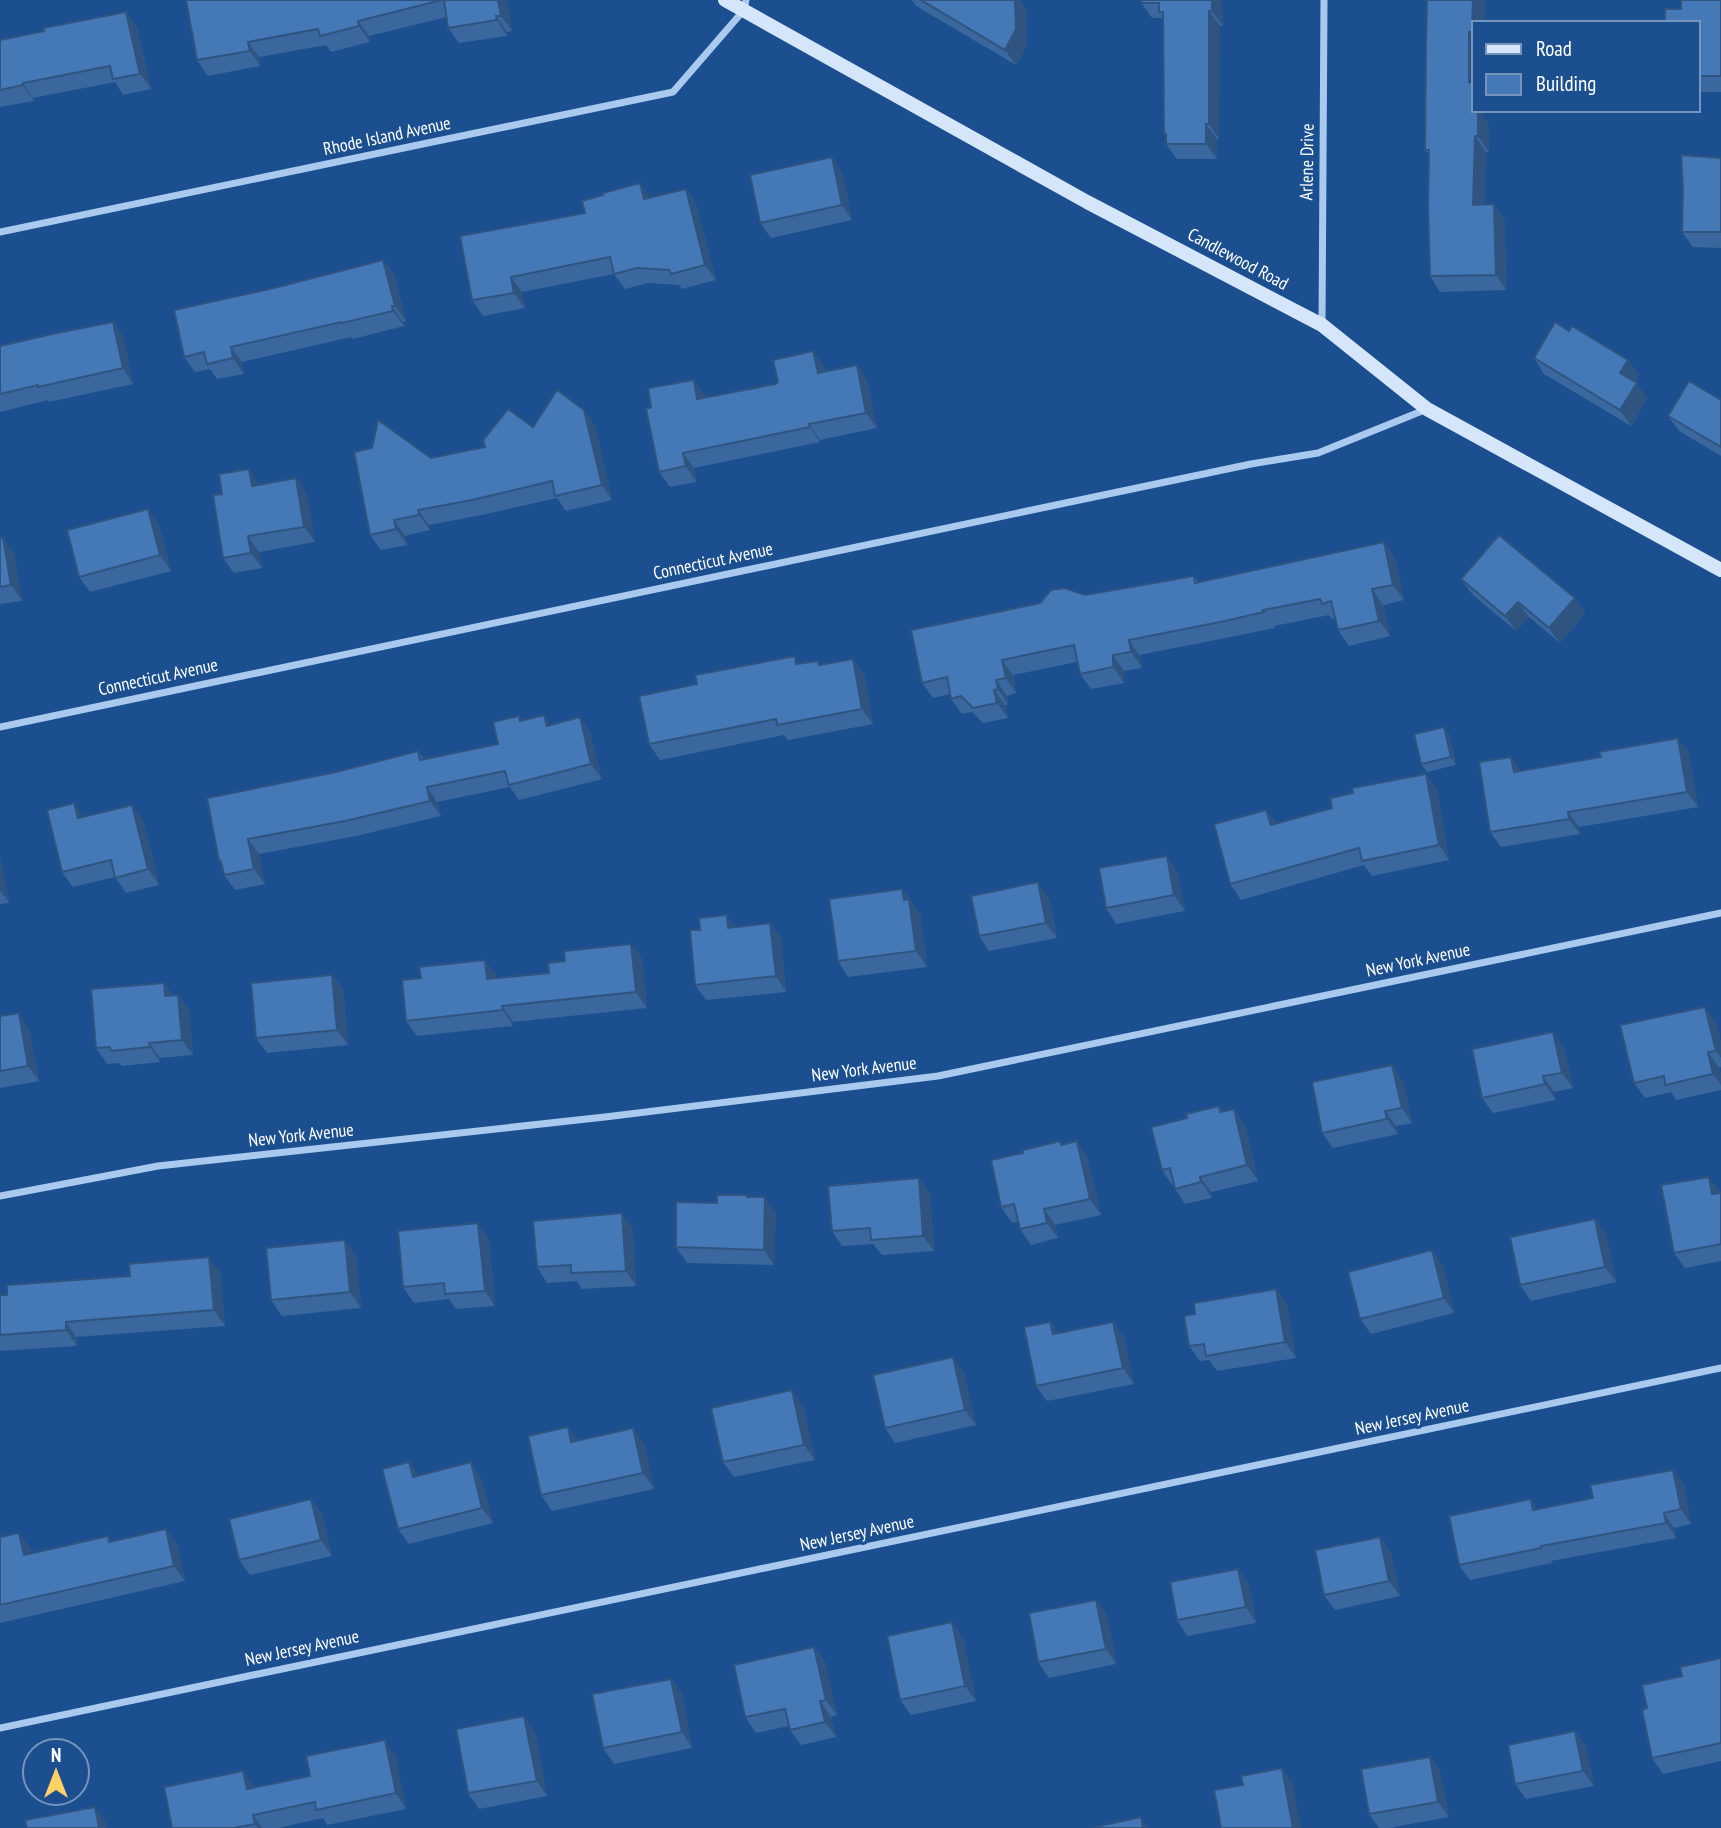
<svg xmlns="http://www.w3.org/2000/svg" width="1721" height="1828" font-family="'PT Sans Narrow',sans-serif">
  <rect width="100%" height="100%" fill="#1b4f8f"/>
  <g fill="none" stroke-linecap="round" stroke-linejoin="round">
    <g stroke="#a9c9ee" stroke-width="7">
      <path d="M 0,232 L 673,92 L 744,10 L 746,0"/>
      <path d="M 1322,325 L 1324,0"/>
      <path d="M 0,727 L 1251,464 L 1318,453 L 1427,409"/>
      <path d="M 0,1196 L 158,1166 L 605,1117 L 938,1076 L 1721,913"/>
      <path d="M 0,1728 L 1721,1368"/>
    </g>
    <path stroke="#d6e6fa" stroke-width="14" d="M 725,0 L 1087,202 L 1322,325 L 1427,409 L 1721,570"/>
  </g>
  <g fill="#3a679d">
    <path d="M 186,0 L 507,0 L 512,31 L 507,32 L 507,36 L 459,43 L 448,28 L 447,17 L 369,36 L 370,42 L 331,52 L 326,45 L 259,57 L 260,66 L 208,76 L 197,60 Z"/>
    <path d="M 912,0 L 1015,0 L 1026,8 L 1027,45 L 1016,65 L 916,6 Z"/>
    <path d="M 1141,0 L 1222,0 L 1223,26 L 1220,26 L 1219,42 L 1219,139 L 1217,139 L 1217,159 L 1177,159 L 1166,144 L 1166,137 L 1164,134 L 1163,18 L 1152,18 L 1141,3 Z"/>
    <path d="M 1427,0 L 1485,0 L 1484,23 L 1474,23 L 1474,110 L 1483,116 L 1489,125 L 1489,152 L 1486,152 L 1484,204 L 1505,220 L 1506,290 L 1440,292 L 1430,276 L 1429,155 L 1425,150 Z"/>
    <path d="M 1721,0 L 1721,92 L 1698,92 L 1698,23 L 1681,9 Z"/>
    <path d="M 126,12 L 137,28 L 151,89 L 123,95 L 115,82 L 33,98 L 34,101 L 0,107 L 0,40 L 44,31 Z"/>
    <path d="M 832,157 L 842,173 L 852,220 L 771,238 L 760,223 Z"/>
    <path d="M 1721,158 L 1721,248 L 1693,247 L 1682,232 Z"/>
    <path d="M 686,189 L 696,204 L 716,280 L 682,289 L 679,285 L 648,283 L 625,289 L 614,274 L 522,292 L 525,308 L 483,316 L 472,300 L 585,213 Z"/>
    <path d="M 383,260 L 394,275 L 406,321 L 403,322 L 404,326 L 353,339 L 351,337 L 242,362 L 244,374 L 217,379 L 210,369 L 195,372 L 184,357 L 274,288 Z"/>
    <path d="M 113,322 L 123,337 L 133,384 L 49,402 L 48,400 L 0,412 L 0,346 Z"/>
    <path d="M 1569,331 L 1628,360 L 1639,375 L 1635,382 L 1647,399 L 1631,426 L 1544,374 L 1534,358 Z"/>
    <path d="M 813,351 L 824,366 L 825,372 L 857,365 L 867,381 L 877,428 L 820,440 L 820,442 L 694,468 L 696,482 L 670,487 L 659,472 L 705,395 L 705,398 L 775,384 Z"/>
    <path d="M 1721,400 L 1721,456 L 1679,431 L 1668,416 Z"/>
    <path d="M 584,410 L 595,426 L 612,500 L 566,511 L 557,498 L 482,515 L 429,525 L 430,530 L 405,536 L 407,545 L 381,550 L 370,535 L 431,458 L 485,447 L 533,427 Z"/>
    <path d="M 296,478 L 307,494 L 315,542 L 259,552 L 262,568 L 234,573 L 223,558 L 222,494 L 260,485 Z"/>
    <path d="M 148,509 L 159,525 L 171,571 L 90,592 L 79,577 Z"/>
    <path d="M 0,538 L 14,553 L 22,601 L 0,604 Z"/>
    <path d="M 1384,542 L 1395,558 L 1404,600 L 1383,605 L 1390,636 L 1349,646 L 1338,630 L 1335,618 L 1332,619 L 1329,615 L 1274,626 L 1275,628 L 1236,636 L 1139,655 L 1142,668 L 1124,671 L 1124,683 L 1091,689 L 1080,674 L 1077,662 L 1013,675 L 1016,693 L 1007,696 L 1008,705 L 1005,705 L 1008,718 L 983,723 L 972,712 L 962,714 L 951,699 L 950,694 L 933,698 L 922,683 L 1085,595 L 1194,576 L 1199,583 Z"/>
    <path d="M 1461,579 L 1585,613 L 1560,643 L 1529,617 L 1516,631 L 1472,594 Z"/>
    <path d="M 799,663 L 821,664 L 864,674 L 873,724 L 788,740 L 784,735 L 660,760 L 649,744 Z"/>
    <path d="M 519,716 L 522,720 L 551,725 L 580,717 L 590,733 L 602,779 L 519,800 L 510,787 L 437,802 L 441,816 L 356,836 L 259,854 L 265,884 L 235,890 L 224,875 L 222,864 L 219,861 L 336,772 L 418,751 L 424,759 L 498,744 Z"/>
    <path d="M 1444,727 L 1449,734 L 1456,765 L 1427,772 L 1421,764 Z"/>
    <path d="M 1689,753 L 1698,807 L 1579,827 L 1580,834 L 1501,847 L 1490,832 Z"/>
    <path d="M 1437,789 L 1449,860 L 1372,876 L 1364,865 L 1241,900 L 1230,884 L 1266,810 L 1276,823 Z"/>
    <path d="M 74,803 L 83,817 L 132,805 L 143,820 L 159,885 L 126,893 L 115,877 L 73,887 L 62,872 Z"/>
    <path d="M 0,856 L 9,903 L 0,904 Z"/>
    <path d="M 1177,872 L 1185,911 L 1116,924 L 1106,908 Z"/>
    <path d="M 902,889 L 920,914 L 927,967 L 848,977 L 838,961 Z"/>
    <path d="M 1049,898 L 1057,938 L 989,951 L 979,936 Z"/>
    <path d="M 770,923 L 781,938 L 786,992 L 706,1000 L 695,985 L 735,927 Z"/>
    <path d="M 631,944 L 642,959 L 647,1008 L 513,1022 L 513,1026 L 417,1036 L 406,1021 L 496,975 L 496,978 L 549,973 L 565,961 Z"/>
    <path d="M 332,975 L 343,990 L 348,1045 L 267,1053 L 256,1038 Z"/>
    <path d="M 164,983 L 172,995 L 178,995 L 189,1010 L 193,1055 L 160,1058 L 160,1062 L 122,1066 L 119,1063 L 107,1064 L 96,1048 Z"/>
    <path d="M 0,1016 L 29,1029 L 39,1081 L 0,1088 Z"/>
    <path d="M 1716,1022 L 1721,1043 L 1721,1067 L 1719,1068 L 1721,1075 L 1721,1090 L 1676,1100 L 1671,1092 L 1645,1098 L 1634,1083 Z"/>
    <path d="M 1564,1048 L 1573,1088 L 1554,1092 L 1556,1100 L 1493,1113 L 1482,1098 Z"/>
    <path d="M 1403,1081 L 1412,1123 L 1396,1126 L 1398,1134 L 1333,1148 L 1322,1133 Z"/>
    <path d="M 1219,1106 L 1223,1112 L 1234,1109 L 1245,1125 L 1258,1181 L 1211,1192 L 1212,1198 L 1185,1204 L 1175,1189 L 1174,1185 L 1172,1185 L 1162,1170 L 1187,1118 Z"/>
    <path d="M 1060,1141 L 1063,1145 L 1077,1141 L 1087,1157 L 1101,1215 L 1055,1225 L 1058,1238 L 1031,1245 L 1020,1229 L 1018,1221 L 1012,1223 L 1001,1207 L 1023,1153 Z"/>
    <path d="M 1709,1177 L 1720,1193 L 1721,1193 L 1721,1261 L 1685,1268 L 1674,1253 Z"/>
    <path d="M 919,1178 L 930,1194 L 934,1251 L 882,1255 L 873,1244 L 842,1246 L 832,1231 Z"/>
    <path d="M 747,1195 L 776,1213 L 774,1265 L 687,1263 L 676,1247 L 717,1203 Z"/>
    <path d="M 633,1229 L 636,1286 L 582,1289 L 577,1281 L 547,1283 L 537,1267 Z"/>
    <path d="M 1606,1234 L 1616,1282 L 1531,1301 L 1520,1285 Z"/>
    <path d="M 489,1239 L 495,1306 L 456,1309 L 449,1299 L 414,1303 L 403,1287 Z"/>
    <path d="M 345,1240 L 356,1256 L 361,1308 L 282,1316 L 271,1300 Z"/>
    <path d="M 1432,1250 L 1443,1266 L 1454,1313 L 1371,1334 L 1360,1319 Z"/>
    <path d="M 220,1272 L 225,1326 L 76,1337 L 77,1346 L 0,1351 L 0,1295 Z"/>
    <path d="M 1276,1289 L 1287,1304 L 1296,1358 L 1217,1371 L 1209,1360 L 1200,1361 L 1189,1346 L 1195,1314 Z"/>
    <path d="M 1050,1322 L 1058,1333 L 1113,1322 L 1124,1338 L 1134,1384 L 1047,1401 L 1036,1386 Z"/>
    <path d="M 964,1373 L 976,1425 L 895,1443 L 885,1428 Z"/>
    <path d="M 803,1406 L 815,1460 L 734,1477 L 723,1462 Z"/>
    <path d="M 577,1440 L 644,1443 L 654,1489 L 552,1511 L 541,1495 Z"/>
    <path d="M 409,1462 L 419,1476 L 481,1478 L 493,1523 L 409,1544 L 398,1529 Z"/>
    <path d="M 1673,1470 L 1684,1485 L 1691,1524 L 1674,1528 L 1676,1538 L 1551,1561 L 1552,1563 L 1470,1580 L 1459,1565 L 1538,1509 L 1593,1498 Z"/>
    <path d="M 311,1499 L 322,1515 L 332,1556 L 250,1575 L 239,1560 Z"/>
    <path d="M 108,1536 L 111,1542 L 177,1544 L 185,1581 L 0,1623 L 0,1537 L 30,1548 L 31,1553 Z"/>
    <path d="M 1380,1537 L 1391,1552 L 1400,1596 L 1335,1610 L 1324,1595 Z"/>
    <path d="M 1238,1569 L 1249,1585 L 1256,1623 L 1187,1636 L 1177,1620 Z"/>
    <path d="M 1096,1600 L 1107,1615 L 1116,1664 L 1049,1678 L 1038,1662 Z"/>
    <path d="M 963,1638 L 976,1701 L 911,1715 L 900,1700 Z"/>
    <path d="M 814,1647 L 825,1662 L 837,1715 L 831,1717 L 836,1737 L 801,1745 L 790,1730 L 789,1726 L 756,1733 L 745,1717 Z"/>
    <path d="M 1721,1658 L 1721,1761 L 1663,1774 L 1652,1758 L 1647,1708 L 1682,1676 Z"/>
    <path d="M 671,1679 L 682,1694 L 692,1748 L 614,1764 L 603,1748 Z"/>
    <path d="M 524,1716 L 535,1732 L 547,1796 L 479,1809 L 468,1793 Z"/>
    <path d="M 1575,1731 L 1586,1747 L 1594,1786 L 1526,1799 L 1515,1784 Z"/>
    <path d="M 395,1755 L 406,1809 L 327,1825 L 323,1818 L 278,1828 L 172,1828 L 254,1786 L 254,1787 L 310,1776 Z"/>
    <path d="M 1430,1757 L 1440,1772 L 1449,1817 L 1389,1828 L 1379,1828 L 1369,1814 Z"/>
  </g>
  <g fill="#305480">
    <path d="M 498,0 L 507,0 L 512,31 L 501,16 Z"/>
    <path d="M 1015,0 L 1020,0 L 1026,8 L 1027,45 L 1016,65 L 1005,50 Z"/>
    <path d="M 1212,0 L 1222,0 L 1223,26 L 1212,11 Z"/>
    <path d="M 1473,0 L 1485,0 L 1484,23 L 1474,23 L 1474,35 L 1472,32 Z"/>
    <path d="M 1209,11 L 1220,26 L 1219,139 L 1209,124 Z"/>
    <path d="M 126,12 L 137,28 L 151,89 L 140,74 Z"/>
    <path d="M 496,16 L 507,32 L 507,36 L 497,20 Z"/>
    <path d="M 358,21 L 369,36 L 370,42 L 359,26 Z"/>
    <path d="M 1469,32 L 1474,39 L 1474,110 L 1483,110 L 1483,116 L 1489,125 L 1489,152 L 1478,136 L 1472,109 L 1469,82 Z"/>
    <path d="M 248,42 L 259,57 L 260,66 L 250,51 Z"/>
    <path d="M 23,83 L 33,98 L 34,101 L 23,85 Z"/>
    <path d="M 1206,124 L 1217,139 L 1217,159 L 1206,144 Z"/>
    <path d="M 1475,136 L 1486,152 L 1484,220 L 1473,205 Z"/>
    <path d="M 832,157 L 842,173 L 852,220 L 842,205 Z"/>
    <path d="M 640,183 L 651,198 L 644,199 Z"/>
    <path d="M 686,189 L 696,204 L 716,280 L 705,265 Z"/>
    <path d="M 1494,204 L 1505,220 L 1506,290 L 1496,275 Z"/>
    <path d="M 383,260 L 394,275 L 406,321 L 395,306 Z"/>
    <path d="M 511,277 L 522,292 L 525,308 L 514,293 Z"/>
    <path d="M 392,306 L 403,322 L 404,326 L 393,311 Z"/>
    <path d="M 113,322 L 123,337 L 133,384 L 123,368 Z"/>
    <path d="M 231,347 L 242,362 L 244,374 L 233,358 Z"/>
    <path d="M 813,351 L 824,366 L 828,388 L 818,373 Z"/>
    <path d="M 1628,360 L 1639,375 L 1631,388 L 1620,373 Z"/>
    <path d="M 857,365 L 867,381 L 877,428 L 866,413 Z"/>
    <path d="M 694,380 L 705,395 L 708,415 L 697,399 Z"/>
    <path d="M 1637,383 L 1647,399 L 1631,426 L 1620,410 Z"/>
    <path d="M 584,410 L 595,426 L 612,500 L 602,485 Z"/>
    <path d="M 809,424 L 820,440 L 820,442 L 810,427 Z"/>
    <path d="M 683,453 L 694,468 L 696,482 L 686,466 Z"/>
    <path d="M 249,469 L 260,485 L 252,486 Z"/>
    <path d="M 296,478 L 307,494 L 315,542 L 304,527 Z"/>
    <path d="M 148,509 L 159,525 L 171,571 L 160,555 Z"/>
    <path d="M 418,510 L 429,525 L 430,530 L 419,515 Z"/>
    <path d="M 394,520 L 405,536 L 407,545 L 396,529 Z"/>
    <path d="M 248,536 L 259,552 L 262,568 L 251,553 Z"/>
    <path d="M 3,538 L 14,553 L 22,601 L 11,585 Z"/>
    <path d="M 1384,542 L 1395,558 L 1404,600 L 1393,585 Z"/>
    <path d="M 1372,589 L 1383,605 L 1390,636 L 1379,621 Z"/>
    <path d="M 1575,598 L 1585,613 L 1560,643 L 1549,628 Z"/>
    <path d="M 1518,602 L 1529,617 L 1516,631 L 1505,616 Z"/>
    <path d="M 1129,640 L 1139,655 L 1142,668 L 1131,652 Z"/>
    <path d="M 1113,655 L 1124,671 L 1124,683 L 1113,667 Z"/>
    <path d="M 853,659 L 864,674 L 873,724 L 862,709 Z"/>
    <path d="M 1002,660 L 1013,675 L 1016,693 L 1006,678 Z"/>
    <path d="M 996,680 L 1007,696 L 1008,705 L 998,689 Z"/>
    <path d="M 994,690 L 1005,705 L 1008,718 L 997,703 Z"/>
    <path d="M 544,715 L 555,730 L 547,726 Z"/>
    <path d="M 580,717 L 590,733 L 602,779 L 591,764 Z"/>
    <path d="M 1444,727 L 1449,734 L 1456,765 L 1451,757 Z"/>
    <path d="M 1678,738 L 1689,753 L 1698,807 L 1687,792 Z"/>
    <path d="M 1511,757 L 1522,772 L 1514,772 Z"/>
    <path d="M 1426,774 L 1437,789 L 1449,860 L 1439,845 Z"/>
    <path d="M 427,787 L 437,802 L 441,816 L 430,801 Z"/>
    <path d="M 74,803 L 85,819 L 78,818 Z"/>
    <path d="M 132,805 L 143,820 L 159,885 L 148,869 Z"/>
    <path d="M 1266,810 L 1277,825 L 1271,825 Z"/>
    <path d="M 1568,812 L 1579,827 L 1580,834 L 1569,819 Z"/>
    <path d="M 248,839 L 259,854 L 265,884 L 254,869 Z"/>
    <path d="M 0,856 L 9,903 L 0,890 Z"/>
    <path d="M 1167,856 L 1177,872 L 1185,911 L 1174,895 Z"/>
    <path d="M 1038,882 L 1049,898 L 1057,938 L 1046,923 Z"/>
    <path d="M 902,889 L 920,914 L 927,967 L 916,951 L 904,900 Z"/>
    <path d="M 727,915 L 738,930 L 728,928 Z"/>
    <path d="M 770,923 L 781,938 L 786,992 L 776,976 Z"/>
    <path d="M 631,944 L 642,959 L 647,1008 L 636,992 Z"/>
    <path d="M 485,960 L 496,975 L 498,994 L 487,979 Z"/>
    <path d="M 332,975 L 343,990 L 348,1045 L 337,1030 Z"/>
    <path d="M 164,983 L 174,998 L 165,996 Z"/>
    <path d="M 178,995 L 189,1010 L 193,1055 L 182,1040 Z"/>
    <path d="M 502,1006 L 513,1022 L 513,1026 L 503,1010 Z"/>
    <path d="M 1705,1007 L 1716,1022 L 1721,1043 L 1721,1058 L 1716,1051 Z"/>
    <path d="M 19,1013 L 29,1029 L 39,1081 L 28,1066 Z"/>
    <path d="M 1553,1032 L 1564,1048 L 1573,1088 L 1562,1073 Z"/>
    <path d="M 149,1043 L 160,1058 L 160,1062 L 150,1047 Z"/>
    <path d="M 1708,1052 L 1719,1068 L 1721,1075 L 1721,1085 L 1713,1074 Z"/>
    <path d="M 1392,1065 L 1403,1081 L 1412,1123 L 1402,1108 Z"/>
    <path d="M 1543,1076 L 1554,1092 L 1556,1100 L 1545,1084 Z"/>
    <path d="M 1234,1109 L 1245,1125 L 1258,1181 L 1247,1165 Z"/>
    <path d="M 1385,1111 L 1396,1126 L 1398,1134 L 1387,1119 Z"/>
    <path d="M 1077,1141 L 1087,1157 L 1101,1215 L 1090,1199 Z"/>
    <path d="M 1200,1177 L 1211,1192 L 1212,1198 L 1201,1182 Z"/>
    <path d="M 1709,1177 L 1720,1192 L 1721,1199 L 1712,1194 Z"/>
    <path d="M 919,1178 L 930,1194 L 934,1251 L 923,1236 Z"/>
    <path d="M 765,1197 L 776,1213 L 774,1265 L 764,1250 Z"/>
    <path d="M 1044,1209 L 1055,1225 L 1058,1238 L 1047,1223 Z"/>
    <path d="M 622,1213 L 633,1229 L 636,1286 L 626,1271 Z"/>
    <path d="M 1595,1219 L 1606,1234 L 1616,1282 L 1605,1267 Z"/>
    <path d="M 478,1223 L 489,1239 L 495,1306 L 485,1291 Z"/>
    <path d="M 345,1240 L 356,1256 L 361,1308 L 350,1292 Z"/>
    <path d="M 1432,1250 L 1443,1266 L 1454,1313 L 1444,1298 Z"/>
    <path d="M 209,1257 L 220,1272 L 225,1326 L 214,1310 Z"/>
    <path d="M 1276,1289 L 1287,1304 L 1296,1358 L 1285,1342 Z"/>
    <path d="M 66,1322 L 76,1337 L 77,1346 L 66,1330 Z"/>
    <path d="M 1050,1322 L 1061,1337 L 1053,1334 Z"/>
    <path d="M 1113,1322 L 1124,1338 L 1134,1384 L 1123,1368 Z"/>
    <path d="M 953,1357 L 964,1373 L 976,1425 L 965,1410 Z"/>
    <path d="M 792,1390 L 803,1406 L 815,1460 L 804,1445 Z"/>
    <path d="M 568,1427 L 579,1443 L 571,1442 Z"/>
    <path d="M 633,1428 L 644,1443 L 654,1489 L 643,1473 Z"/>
    <path d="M 409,1462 L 420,1477 L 413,1477 Z"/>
    <path d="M 471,1462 L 481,1478 L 493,1523 L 482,1508 Z"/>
    <path d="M 1673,1470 L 1684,1485 L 1691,1524 L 1681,1509 Z"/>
    <path d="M 311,1499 L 322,1515 L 332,1556 L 321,1540 Z"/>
    <path d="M 1531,1499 L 1541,1514 L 1533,1510 Z"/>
    <path d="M 1664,1513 L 1674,1528 L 1676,1538 L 1666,1523 Z"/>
    <path d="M 166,1529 L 177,1544 L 185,1581 L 174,1566 Z"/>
    <path d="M 19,1533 L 30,1548 L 35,1570 L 24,1555 Z"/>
    <path d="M 1380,1537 L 1391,1552 L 1400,1596 L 1389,1581 Z"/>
    <path d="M 1238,1569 L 1249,1585 L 1256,1623 L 1246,1607 Z"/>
    <path d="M 1096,1600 L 1107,1615 L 1116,1664 L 1106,1649 Z"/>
    <path d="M 952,1622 L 963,1638 L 976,1701 L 965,1686 Z"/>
    <path d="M 814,1647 L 825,1662 L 837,1715 L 826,1700 Z"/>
    <path d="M 671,1679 L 682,1694 L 692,1748 L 682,1732 Z"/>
    <path d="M 820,1701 L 831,1717 L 836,1737 L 825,1722 Z"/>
    <path d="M 524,1716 L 535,1732 L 547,1796 L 537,1781 Z"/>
    <path d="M 1575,1731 L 1586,1747 L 1594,1786 L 1583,1771 Z"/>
    <path d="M 385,1740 L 395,1755 L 406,1809 L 396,1793 Z"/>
    <path d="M 1430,1757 L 1440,1772 L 1449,1817 L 1438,1802 Z"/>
    <path d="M 1282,1768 L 1293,1783 L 1301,1828 L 1293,1828 Z"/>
    <path d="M 243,1771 L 254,1786 L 258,1804 L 247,1789 Z"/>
    <path d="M 95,1807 L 106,1822 L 107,1828 L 99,1828 Z"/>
    <path d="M 253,1815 L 262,1828 L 258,1828 L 255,1824 Z"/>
    <path d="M 1141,1817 L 1149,1828 L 1143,1828 Z"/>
  </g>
  <g fill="#4478b7" stroke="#305480" stroke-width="2">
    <path d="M 186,0 L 442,0 L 358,21 L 359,26 L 320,36 L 318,29 L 248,42 L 250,51 L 197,60 Z"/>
    <path d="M 444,0 L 498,0 L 501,16 L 496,16 L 497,20 L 448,28 Z"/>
    <path d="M 921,0 L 1015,0 L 1016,29 L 1005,50 Z"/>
    <path d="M 1141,0 L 1212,0 L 1212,11 L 1209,11 L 1209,124 L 1206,124 L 1206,144 L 1166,144 L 1166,134 L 1164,134 L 1163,12 L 1159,12 L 1159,3 L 1141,3 Z"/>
    <path d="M 1427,0 L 1473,0 L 1472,32 L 1469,32 L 1469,82 L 1473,83 L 1472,109 L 1478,110 L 1478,136 L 1475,136 L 1473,205 L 1494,204 L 1496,275 L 1430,276 L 1428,206 L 1429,150 L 1425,150 L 1426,40 Z"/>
    <path d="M 1681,0 L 1721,0 L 1721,76 L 1698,76 L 1698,23 L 1665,23 L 1665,9 L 1681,9 Z"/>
    <path d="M 126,12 L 140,74 L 113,79 L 110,66 L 23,83 L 23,85 L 0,90 L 0,40 L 44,31 L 43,28 Z"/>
    <path d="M 1681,155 L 1721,158 L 1721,232 L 1682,232 L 1683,189 Z"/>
    <path d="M 832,157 L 842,205 L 760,223 L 750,175 Z"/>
    <path d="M 640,183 L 644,199 L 686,189 L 705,265 L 671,274 L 669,270 L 637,268 L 614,274 L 610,257 L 511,277 L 514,293 L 472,300 L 460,236 L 585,213 L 582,201 L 603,195 L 603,193 Z"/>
    <path d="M 383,260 L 395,306 L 392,306 L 393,311 L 342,323 L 341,322 L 231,347 L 233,358 L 207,364 L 204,352 L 184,357 L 174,310 L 274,288 Z"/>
    <path d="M 113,322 L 123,368 L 38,387 L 38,385 L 0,394 L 0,346 L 52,334 Z"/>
    <path d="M 1555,322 L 1569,331 L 1572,326 L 1628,360 L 1620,373 L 1637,383 L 1620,410 L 1534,358 Z"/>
    <path d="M 813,351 L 818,373 L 857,365 L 866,413 L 809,424 L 810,427 L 683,453 L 686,466 L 659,472 L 646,409 L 651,407 L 648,388 L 694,380 L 697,399 L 775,384 L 778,382 L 773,360 Z"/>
    <path d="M 1689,381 L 1721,400 L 1721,447 L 1668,416 Z"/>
    <path d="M 557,390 L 584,410 L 602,485 L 555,496 L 552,481 L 472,500 L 418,510 L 419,515 L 394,520 L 396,529 L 370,535 L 354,452 L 372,448 L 378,420 L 431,458 L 485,447 L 483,440 L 508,409 L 533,427 Z"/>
    <path d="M 249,469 L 252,486 L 296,478 L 304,527 L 248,536 L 251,553 L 223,558 L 213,495 L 222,494 L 219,474 Z"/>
    <path d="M 148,509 L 160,555 L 79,577 L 67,530 Z"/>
    <path d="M 1499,535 L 1575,598 L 1549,628 L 1518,602 L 1505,616 L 1461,579 Z"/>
    <path d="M 0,538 L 3,538 L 11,585 L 0,587 Z"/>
    <path d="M 1384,542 L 1393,585 L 1372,589 L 1379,621 L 1338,630 L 1331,601 L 1322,604 L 1320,599 L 1263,610 L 1264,612 L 1225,621 L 1129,640 L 1131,652 L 1113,655 L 1113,667 L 1080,674 L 1074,645 L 1002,660 L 1006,678 L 996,680 L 998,689 L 994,690 L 997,703 L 973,708 L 961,696 L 951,699 L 947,677 L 922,683 L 911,630 L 1040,603 L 1051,590 L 1064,588 L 1085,595 L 1194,576 L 1195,583 Z"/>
    <path d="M 795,656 L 796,664 L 818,661 L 819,665 L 853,659 L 862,709 L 777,725 L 776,719 L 649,744 L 639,696 L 697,684 L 695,675 Z"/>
    <path d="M 544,715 L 547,726 L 580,717 L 591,764 L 509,785 L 505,771 L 427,787 L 430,801 L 345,821 L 248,839 L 254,869 L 224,875 L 221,861 L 219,861 L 207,798 L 336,772 L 418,751 L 420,760 L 498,744 L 493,722 L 519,716 L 520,721 Z"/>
    <path d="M 1444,727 L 1451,757 L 1421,764 L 1414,734 Z"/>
    <path d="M 1678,738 L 1687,792 L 1568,812 L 1569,819 L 1490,832 L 1479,762 L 1511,757 L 1514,772 L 1601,757 L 1599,752 Z"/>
    <path d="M 1426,774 L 1439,845 L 1362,861 L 1359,848 L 1230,884 L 1214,824 L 1266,810 L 1271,825 L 1332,808 L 1330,798 L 1353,793 L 1352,788 Z"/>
    <path d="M 74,803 L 78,818 L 132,805 L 148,869 L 115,878 L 111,860 L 62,872 L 47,810 Z"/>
    <path d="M 1167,856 L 1174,895 L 1106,908 L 1099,868 Z"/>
    <path d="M 1038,882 L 1046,923 L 979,936 L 971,896 Z"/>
    <path d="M 902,889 L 904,900 L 909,899 L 916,951 L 838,961 L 829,899 Z"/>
    <path d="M 727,915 L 728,928 L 770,923 L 776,976 L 695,985 L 690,930 L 700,930 L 699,918 Z"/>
    <path d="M 631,944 L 636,992 L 502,1006 L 503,1010 L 406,1021 L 402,980 L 421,978 L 419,967 L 485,960 L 487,979 L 549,973 L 548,963 L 565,961 L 564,951 Z"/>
    <path d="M 332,975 L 337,1030 L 256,1038 L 251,983 Z"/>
    <path d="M 164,983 L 165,996 L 178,995 L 182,1040 L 149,1043 L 150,1047 L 111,1051 L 110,1047 L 96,1048 L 91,989 Z"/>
    <path d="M 1705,1007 L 1716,1051 L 1708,1052 L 1713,1074 L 1665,1085 L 1664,1076 L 1634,1083 L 1620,1025 Z"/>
    <path d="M 19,1013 L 28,1066 L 0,1071 L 0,1016 Z"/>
    <path d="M 1553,1032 L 1562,1073 L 1543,1076 L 1545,1084 L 1482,1098 L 1472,1049 Z"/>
    <path d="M 1392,1065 L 1402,1108 L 1385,1111 L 1387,1119 L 1322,1133 L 1312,1082 Z"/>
    <path d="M 1219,1106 L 1220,1112 L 1234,1109 L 1247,1165 L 1200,1177 L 1201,1182 L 1175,1189 L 1170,1168 L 1162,1170 L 1151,1127 L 1187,1118 L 1186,1114 Z"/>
    <path d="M 1060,1141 L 1061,1145 L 1077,1141 L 1090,1199 L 1044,1209 L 1047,1223 L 1020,1229 L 1014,1204 L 1001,1207 L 991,1160 L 1023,1153 L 1023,1150 Z"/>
    <path d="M 1709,1177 L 1712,1194 L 1721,1193 L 1721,1244 L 1674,1253 L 1661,1185 Z"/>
    <path d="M 919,1178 L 923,1236 L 871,1240 L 870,1228 L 832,1231 L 828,1186 Z"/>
    <path d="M 717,1195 L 747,1195 L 747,1197 L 765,1197 L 764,1250 L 676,1247 L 676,1202 L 717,1203 Z"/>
    <path d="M 622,1213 L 626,1271 L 571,1273 L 571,1265 L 537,1267 L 533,1221 Z"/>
    <path d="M 1595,1219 L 1605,1267 L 1520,1285 L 1510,1237 Z"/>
    <path d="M 478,1223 L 485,1291 L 445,1294 L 444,1283 L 403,1287 L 398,1231 Z"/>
    <path d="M 345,1240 L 350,1292 L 271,1300 L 266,1248 Z"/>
    <path d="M 1432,1250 L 1444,1298 L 1360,1319 L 1348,1272 Z"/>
    <path d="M 209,1257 L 214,1310 L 66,1322 L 66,1330 L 0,1335 L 0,1295 L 7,1295 L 7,1285 L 130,1276 L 129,1264 Z"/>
    <path d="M 1276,1289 L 1285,1342 L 1206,1356 L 1204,1344 L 1189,1346 L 1184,1316 L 1195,1314 L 1194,1303 Z"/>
    <path d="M 1050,1322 L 1053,1334 L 1113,1322 L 1123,1368 L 1036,1386 L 1024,1327 Z"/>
    <path d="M 953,1357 L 965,1410 L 885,1428 L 873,1375 Z"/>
    <path d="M 792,1390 L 804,1445 L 723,1462 L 711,1408 Z"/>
    <path d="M 568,1427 L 571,1442 L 633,1428 L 643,1473 L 541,1495 L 528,1436 Z"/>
    <path d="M 409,1462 L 413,1477 L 471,1462 L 482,1508 L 398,1529 L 382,1469 Z"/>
    <path d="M 1673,1470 L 1681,1509 L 1664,1513 L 1666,1523 L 1541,1546 L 1541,1548 L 1459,1565 L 1449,1516 L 1531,1499 L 1533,1510 L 1593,1498 L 1590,1485 Z"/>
    <path d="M 311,1499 L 321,1540 L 239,1560 L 229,1519 Z"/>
    <path d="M 166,1529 L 174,1566 L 0,1605 L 0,1537 L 19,1533 L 24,1555 L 108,1536 L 109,1542 Z"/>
    <path d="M 1380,1537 L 1389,1581 L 1324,1595 L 1315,1550 Z"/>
    <path d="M 1238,1569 L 1246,1607 L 1177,1620 L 1170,1582 Z"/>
    <path d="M 1096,1600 L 1106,1649 L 1038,1662 L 1029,1613 Z"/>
    <path d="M 952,1622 L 965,1686 L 900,1700 L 887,1636 Z"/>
    <path d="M 814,1647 L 826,1700 L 820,1701 L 825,1722 L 790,1730 L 785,1709 L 745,1717 L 734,1665 Z"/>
    <path d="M 1721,1658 L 1721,1743 L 1652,1758 L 1642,1710 L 1647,1708 L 1642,1685 L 1682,1676 L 1680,1667 Z"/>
    <path d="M 671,1679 L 682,1732 L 603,1748 L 592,1694 Z"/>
    <path d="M 524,1716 L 537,1781 L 468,1793 L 456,1729 Z"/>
    <path d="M 1575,1731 L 1583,1771 L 1515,1784 L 1508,1745 Z"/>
    <path d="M 385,1740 L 396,1793 L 316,1810 L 315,1802 L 253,1815 L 255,1824 L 234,1828 L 172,1828 L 164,1787 L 243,1771 L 247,1789 L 310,1776 L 306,1756 Z"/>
    <path d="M 1430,1757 L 1438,1802 L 1369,1814 L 1361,1769 Z"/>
    <path d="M 1282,1768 L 1293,1828 L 1221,1828 L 1214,1790 L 1243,1785 L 1241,1776 Z"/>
    <path d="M 95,1807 L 99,1828 L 27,1828 L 25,1820 Z"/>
    <path d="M 1141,1817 L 1143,1828 L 1091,1828 Z"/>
  </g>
  <g text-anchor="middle" stroke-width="7" stroke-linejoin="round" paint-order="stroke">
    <g font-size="18" fill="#fff" stroke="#1b4f8f">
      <text transform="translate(387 136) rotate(-12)" y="6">Rhode Island Avenue</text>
      <text transform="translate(1307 162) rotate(-89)" y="6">Arlene Drive</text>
      <text transform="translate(1238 259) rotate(28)" y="6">Candlewood Road</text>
      <text transform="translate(713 561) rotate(-12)" y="6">Connecticut Avenue</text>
      <text transform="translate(158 677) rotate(-12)" y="6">Connecticut Avenue</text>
      <text transform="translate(1418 960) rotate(-12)" y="6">New York Avenue</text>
      <text transform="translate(864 1069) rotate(-7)" y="6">New York Avenue</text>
      <text transform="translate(301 1135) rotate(-6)" y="6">New York Avenue</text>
      <text transform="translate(1412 1417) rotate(-12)" y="6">New Jersey Avenue</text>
      <text transform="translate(857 1533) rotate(-12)" y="6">New Jersey Avenue</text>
      <text transform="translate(302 1648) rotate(-12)" y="6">New Jersey Avenue</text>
    </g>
  </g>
  <rect x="1472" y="21" width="228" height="91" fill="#1b4f8f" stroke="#7695bc" stroke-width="2"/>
  <rect x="1486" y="44" width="35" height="10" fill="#d6e6fa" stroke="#7695bc" stroke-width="2"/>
  <text x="1536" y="56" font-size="21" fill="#ffffff">Road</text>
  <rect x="1486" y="74" width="35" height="21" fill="#4478b7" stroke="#7695bc" stroke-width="2"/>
  <text x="1536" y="91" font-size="21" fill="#ffffff">Building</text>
  <g transform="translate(56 1772)"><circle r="33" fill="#1b4f8f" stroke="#7695bc" stroke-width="2"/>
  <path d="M0-5L12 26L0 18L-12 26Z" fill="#ffd166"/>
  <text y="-10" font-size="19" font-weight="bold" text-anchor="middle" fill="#ffffff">N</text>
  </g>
</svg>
